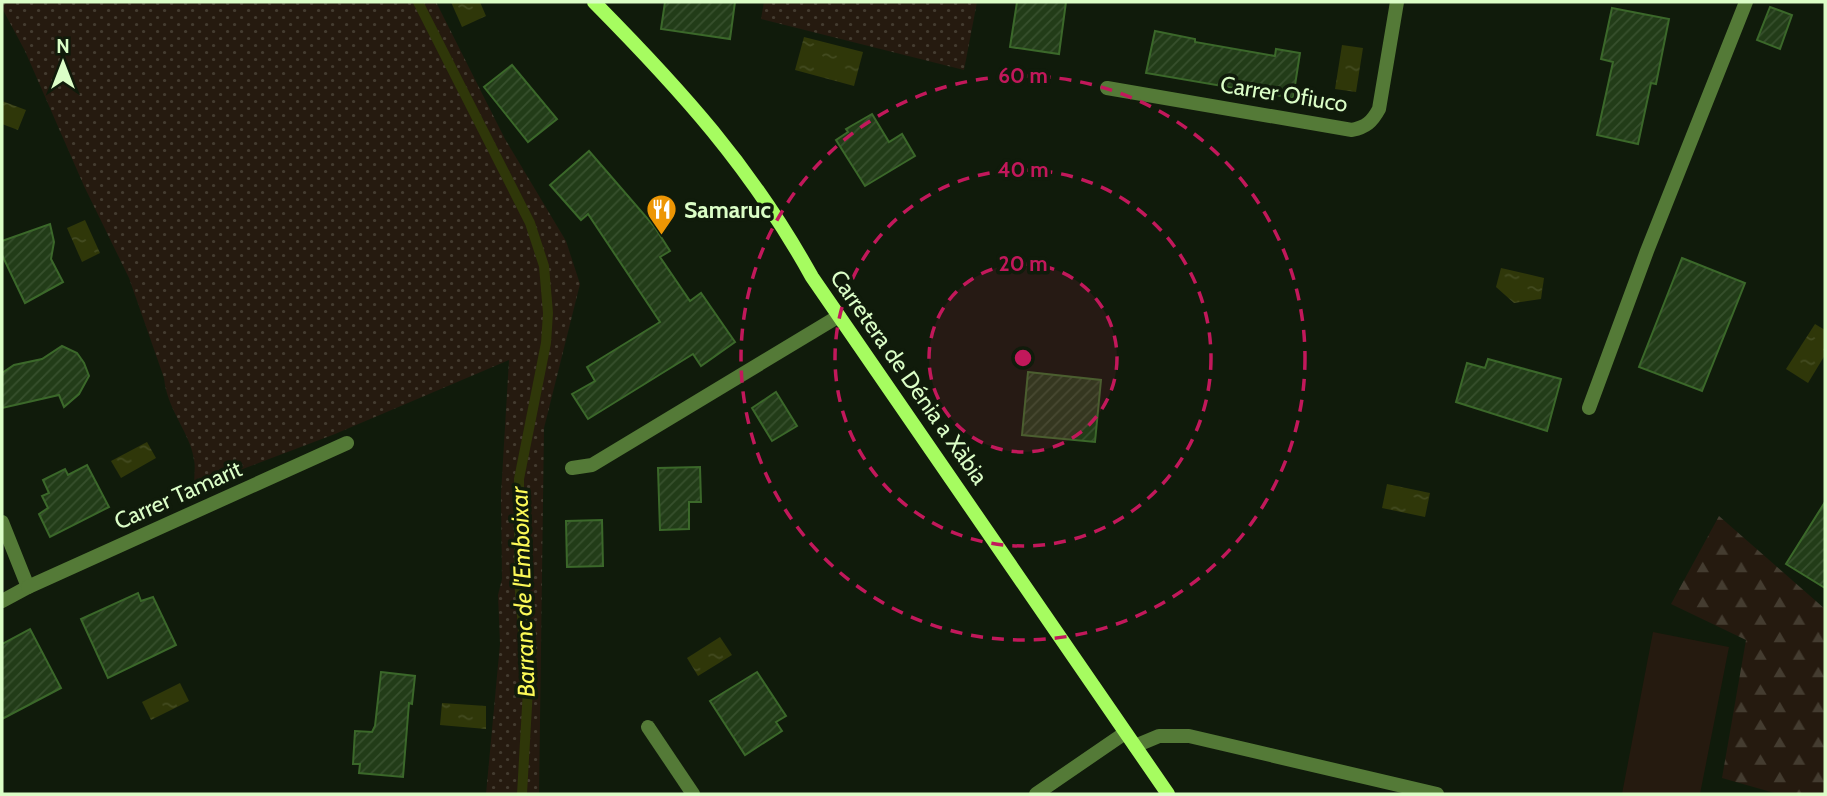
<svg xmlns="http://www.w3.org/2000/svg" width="1827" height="796" font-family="Cabin,sans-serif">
  <defs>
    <pattern id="grass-dots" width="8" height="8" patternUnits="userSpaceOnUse" patternTransform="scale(1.75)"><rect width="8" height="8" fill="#251a0f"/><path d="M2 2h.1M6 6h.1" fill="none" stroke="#443c30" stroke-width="1.8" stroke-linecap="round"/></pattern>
    <pattern id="forest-firs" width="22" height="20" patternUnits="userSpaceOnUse" patternTransform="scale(1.75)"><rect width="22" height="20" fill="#251a0f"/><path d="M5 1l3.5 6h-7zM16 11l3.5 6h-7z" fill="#443c30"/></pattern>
    <pattern id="water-ripples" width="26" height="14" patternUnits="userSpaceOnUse" patternTransform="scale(1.75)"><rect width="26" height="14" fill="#2f3709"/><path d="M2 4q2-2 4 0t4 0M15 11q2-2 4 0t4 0" fill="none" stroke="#434b20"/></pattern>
    <pattern id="building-hatch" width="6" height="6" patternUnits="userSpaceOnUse" patternTransform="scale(1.75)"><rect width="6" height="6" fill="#223c18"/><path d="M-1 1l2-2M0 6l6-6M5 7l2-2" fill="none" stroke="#37502d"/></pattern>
  </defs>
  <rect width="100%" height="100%" fill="#101b0b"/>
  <g fill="url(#grass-dots)">
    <path d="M 2,2 L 436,2 L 505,139 L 566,241 L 580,284 L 544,428 L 539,794 L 486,794 L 500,644 L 498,595 L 502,579 L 501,494 L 509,360 L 335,434 L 195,487 C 193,477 196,469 194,460 C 191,434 167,410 164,378 L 129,278 L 84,186 L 25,51 L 2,8 Z"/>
    <path d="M 764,2 L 977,2 L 964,70 L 761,19 Z"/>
  </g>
  <path fill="url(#forest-firs)" d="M 1719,516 L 1825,609 L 1825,794 L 1778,794 L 1722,778 L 1746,640 L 1671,604 Z"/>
  <path fill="#251a0f" d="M 1653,632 L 1729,647 L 1700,794 L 1622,794 Z"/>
  <g fill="url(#water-ripples)">
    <path d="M 451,2 L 480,2 L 486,16 L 462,27 Z"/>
    <path d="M 804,37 L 863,52 L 854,86 L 795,70 Z"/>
    <path d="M 1342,45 L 1363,48 L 1356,92 L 1335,89 Z"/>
    <path d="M 2,101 L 26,110 L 18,130 L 2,124 Z"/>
    <path d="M 85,220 L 100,253 L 82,262 L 67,228 Z"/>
    <path d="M 1501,268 L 1544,278 L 1541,299 L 1514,303 L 1496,287 Z"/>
    <path d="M 1815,324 L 1825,330 L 1825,355 L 1808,383 L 1786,369 Z"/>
    <path d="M 147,442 L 156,458 L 121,478 L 111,461 Z"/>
    <path d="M 1387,484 L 1430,493 L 1425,517 L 1382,508 Z"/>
    <path d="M 720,637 L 732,655 L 698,676 L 687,658 Z"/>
    <path d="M 180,683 L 189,701 L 151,720 L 142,702 Z"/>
    <path d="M 442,703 L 486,706 L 486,729 L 440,725 Z"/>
  </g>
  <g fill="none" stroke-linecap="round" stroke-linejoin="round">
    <path stroke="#2f3709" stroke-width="10" d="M 418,2 L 530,223 L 544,266 L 548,313 L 546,343 L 519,479 L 519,580 L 528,689 L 522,794"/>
  </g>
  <g fill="url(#building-hatch)" stroke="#3b682a" stroke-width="2">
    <path d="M 665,2 L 735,2 L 730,39 L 661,29 Z"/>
    <path d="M 1017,2 L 1066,2 L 1059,54 L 1010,47 Z"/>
    <path d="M 1770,7 L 1792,15 L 1780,49 L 1757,40 Z"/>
    <path d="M 1612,8 L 1669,19 L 1656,84 L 1651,83 L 1638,144 L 1597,135 L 1613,62 L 1601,59 Z"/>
    <path d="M 1155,31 L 1195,39 L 1195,42 L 1275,56 L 1276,49 L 1300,53 L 1293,98 L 1146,73 Z"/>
    <path d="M 512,65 L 557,119 L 528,142 L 484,87 Z"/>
    <path d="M 872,114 L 889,142 L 902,134 L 915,156 L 865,186 L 836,140 L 848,132 L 846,129 Z"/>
    <path d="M 589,151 L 654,226 L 670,251 L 660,257 L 690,301 L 701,293 L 735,342 L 701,366 L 693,354 L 588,419 L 572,394 L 595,381 L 587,367 L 660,322 L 588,214 L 581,220 L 550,185 Z"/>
    <path d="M 50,224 L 54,242 L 51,259 L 63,282 L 25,303 L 2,255 L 2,241 Z"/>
    <path d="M 1682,258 L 1745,283 L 1702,391 L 1639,367 Z"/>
    <path d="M 62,346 L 77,353 L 84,363 L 89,376 L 79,394 L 64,407 L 59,395 L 2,408 L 2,373 L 14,365 L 42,359 Z"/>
    <path d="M 1488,359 L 1561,379 L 1547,431 L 1456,402 L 1467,363 L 1485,368 Z"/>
    <path d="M 1028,372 L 1101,380 L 1095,442 L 1022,435 Z"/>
    <path d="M 776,392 L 797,426 L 772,441 L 752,408 Z"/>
    <path d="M 87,465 L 109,507 L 50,537 L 39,514 L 48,508 L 42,496 L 49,493 L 43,480 L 65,469 L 68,475 Z"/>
    <path d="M 700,467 L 701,502 L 689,502 L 689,529 L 660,530 L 658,468 Z"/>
    <path d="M 1825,502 L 1825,588 L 1786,564 Z"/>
    <path d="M 602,520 L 603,566 L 567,567 L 566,521 Z"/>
    <path d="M 138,593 L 141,601 L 153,597 L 176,645 L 108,678 L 81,619 Z"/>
    <path d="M 30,629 L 61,688 L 2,719 L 2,644 Z"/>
    <path d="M 381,672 L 415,676 L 412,704 L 409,703 L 403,777 L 359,773 L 360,764 L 353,764 L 355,731 L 372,732 L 375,726 Z"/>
    <path d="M 757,672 L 786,716 L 776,722 L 782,731 L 745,755 L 710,701 Z"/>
  </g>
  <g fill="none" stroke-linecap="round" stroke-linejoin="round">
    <g stroke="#547a37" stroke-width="14">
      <path d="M 572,468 L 592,465 L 839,316"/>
      <path d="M 1135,746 L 1159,736 L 1189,736 L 1437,794"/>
    </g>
    <g stroke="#547a37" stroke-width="14">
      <path d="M 1107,88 L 1352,130 C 1366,127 1372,122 1379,109 L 1397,2"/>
      <path d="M 1589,408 L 1647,251 L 1746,2"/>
      <path d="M 2,522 L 28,587 L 2,601"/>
      <path d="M 28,587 L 347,443"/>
      <path d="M 648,727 L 693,794"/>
      <path d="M 1036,794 L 1125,733"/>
    </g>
    <path stroke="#a6fc60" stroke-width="14" d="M 594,2 C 681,90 751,167 812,277 L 1168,794"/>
  </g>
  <circle cx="1023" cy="358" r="94" fill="#c2185b" fill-opacity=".12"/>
  <g fill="none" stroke="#c2185b" stroke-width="3.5" stroke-dasharray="12 9">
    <circle cx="1023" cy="358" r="94"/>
    <circle cx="1023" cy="358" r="188"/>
    <circle cx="1023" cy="358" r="282"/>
  </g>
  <defs>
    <symbol id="restaurant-pin" viewBox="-11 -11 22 30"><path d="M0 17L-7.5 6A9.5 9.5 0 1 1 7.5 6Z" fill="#ed9604" stroke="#101b0b"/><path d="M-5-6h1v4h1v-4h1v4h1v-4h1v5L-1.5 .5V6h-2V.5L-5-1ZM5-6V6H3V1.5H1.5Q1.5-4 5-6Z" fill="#fff"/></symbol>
  </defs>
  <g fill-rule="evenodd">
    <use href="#restaurant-pin" x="644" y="192" width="35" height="47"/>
  </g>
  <g text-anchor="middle" stroke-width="7" stroke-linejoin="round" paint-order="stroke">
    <g font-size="23" fill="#dbfec7" stroke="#101b0b">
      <text transform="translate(1284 94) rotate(9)" y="8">Carrer Ofiuco</text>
      <text transform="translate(909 377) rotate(55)" y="8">Carretera de Dénia a Xàbia</text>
      <text transform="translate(178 495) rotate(-24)" y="8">Carrer Tamarit</text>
    </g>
    <g font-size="23" font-weight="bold" fill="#dbfec7" stroke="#101b0b" text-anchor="start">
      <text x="684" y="218">Samaruc</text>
    </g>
    <g font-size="24" font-style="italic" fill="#fcfa57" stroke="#101b0b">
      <text transform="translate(523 592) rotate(-92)" y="8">Barranc de l'Emboixar</text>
    </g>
  </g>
  <circle cx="1023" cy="358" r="10" fill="#c2185b" stroke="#101b0b" stroke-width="3.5"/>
  <g font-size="21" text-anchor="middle" font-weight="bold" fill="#c2185b" stroke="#101b0b" stroke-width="7" stroke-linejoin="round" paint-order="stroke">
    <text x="1023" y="83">60 m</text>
    <text x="1023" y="177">40 m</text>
    <text x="1023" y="271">20 m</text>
  </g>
  <rect width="1827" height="796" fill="none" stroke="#dbfec7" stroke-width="7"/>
  <g transform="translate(63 63)" stroke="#101b0b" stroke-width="5" paint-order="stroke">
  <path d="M0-5L12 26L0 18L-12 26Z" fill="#dbfec7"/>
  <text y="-10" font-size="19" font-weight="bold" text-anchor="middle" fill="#dbfec7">N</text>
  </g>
</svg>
